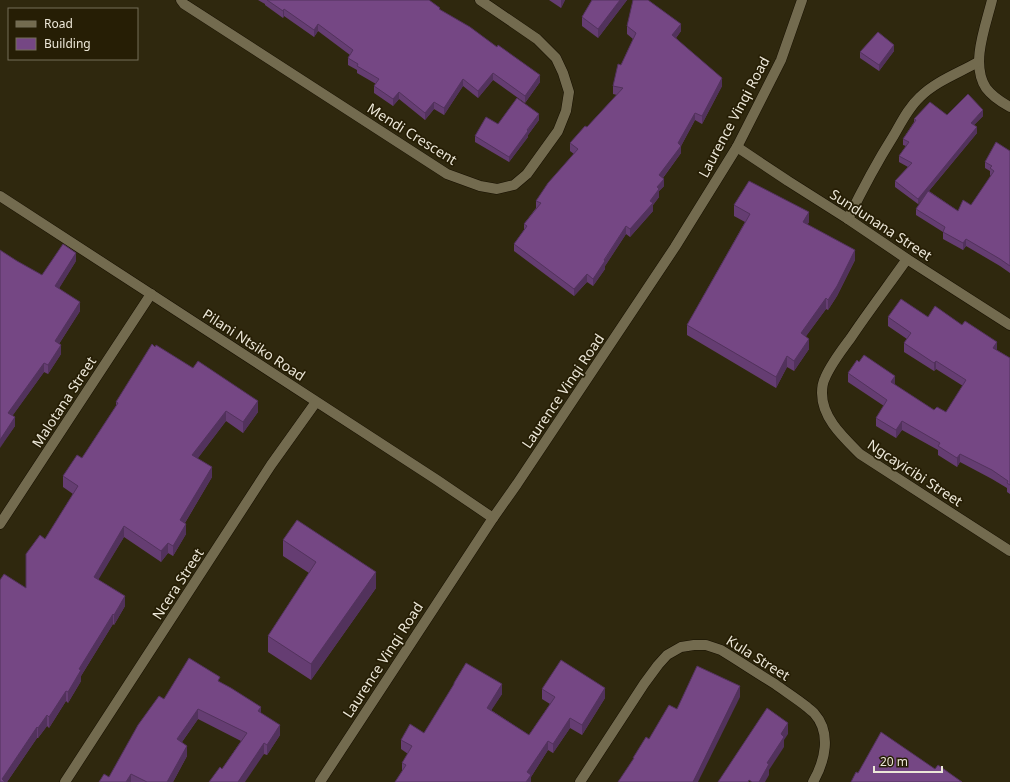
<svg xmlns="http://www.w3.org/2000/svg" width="1010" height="782" font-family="'Noto Sans',sans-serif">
  <rect width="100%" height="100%" fill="#2f280e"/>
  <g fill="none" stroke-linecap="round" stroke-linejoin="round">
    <defs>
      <g id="minor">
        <path d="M 181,0 L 184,4 L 447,174 L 480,186 L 497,189 L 514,185 L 527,174 L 558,131 L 566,111 L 569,92 L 563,73 L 556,58 L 537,39 L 480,0"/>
        <path d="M 992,0 C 986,25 970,64 986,88 C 992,96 1001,102 1010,107"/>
        <path d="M 737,147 L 788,181 L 848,219 L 907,259 L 1010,325"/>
        <path d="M 0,196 L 437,480 L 493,518"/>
        <path d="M 848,219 C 862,190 877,162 894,135 C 902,121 909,107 920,97 C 936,81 959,73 978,62"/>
        <path d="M 907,259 C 888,286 868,312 850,339 C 841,351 831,364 825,378 C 823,382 822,388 822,393 C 822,418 843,437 860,454 L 1010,551"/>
        <path d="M 0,524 L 151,294"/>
        <path d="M 65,782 L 271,465 L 316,402"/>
        <path d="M 320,782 L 493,518 L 517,484 L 675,247 L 737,147 L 781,60 L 802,0"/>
        <path d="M 580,782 L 644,684 L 658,665 L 667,655 L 681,647 L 694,645 L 706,645 L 721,650 C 739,661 757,673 775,684 C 786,692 797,699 807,707 C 809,709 812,711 814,713 C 832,733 825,761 813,782"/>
      </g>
    </defs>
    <use href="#minor" stroke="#171000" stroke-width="11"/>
    <use href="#minor" stroke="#736b4f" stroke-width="10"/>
  </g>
  <g fill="#653d72">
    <path d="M 258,0 L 429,0 L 440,10 L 540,82 L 525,103 L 493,80 L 478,98 L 463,86 L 444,115 L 434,109 L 425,120 L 399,99 L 393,106 L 374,93 L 374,86 L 376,84 L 357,73 L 357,70 L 348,65 L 348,58 L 350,55 L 318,31 L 314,37 L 284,16 L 283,18 L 265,5 L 265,4 Z"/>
    <path d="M 549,0 L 565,0 L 561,8 Z"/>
    <path d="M 592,0 L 627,0 L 598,38 L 582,26 L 582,17 Z"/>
    <path d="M 627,26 L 681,31 L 676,38 L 722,86 L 702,124 L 695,120 L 681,146 L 681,153 L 663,178 L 664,186 L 659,191 L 659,197 L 653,205 L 653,211 L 630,237 L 626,234 L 605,266 L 605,269 L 593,286 L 587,282 L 574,296 L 514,251 L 514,244 L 524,230 L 524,224 L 536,208 L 536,201 L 574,154 L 570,151 L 570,143 L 587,127 L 617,95 L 613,94 L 613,86 L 621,65 L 633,39 L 627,34 Z"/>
    <path d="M 894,51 L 879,71 L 860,58 L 860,52 Z"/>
    <path d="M 947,115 L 983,116 L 974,125 L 977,133 L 929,191 L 958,211 L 971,205 L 991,176 L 990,175 L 990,171 L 985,168 L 985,162 L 1010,151 L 1010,273 L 1000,266 L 966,246 L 963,250 L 943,239 L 943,232 L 916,215 L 916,209 L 922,200 L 918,204 L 895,187 L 895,181 L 908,167 L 899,162 L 899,156 L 906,146 L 903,145 L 903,139 L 914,122 L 914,119 Z"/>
    <path d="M 539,120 L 528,135 L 528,137 L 509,162 L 475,142 L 475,136 L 498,124 Z"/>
    <path d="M 734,205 L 809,222 L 807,225 L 855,260 L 837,296 L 828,310 L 826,309 L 806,336 L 809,349 L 794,371 L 787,367 L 776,388 L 687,335 L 687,325 L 745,222 L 734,216 Z"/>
    <path d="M 76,261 L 59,288 L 80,311 L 59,344 L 61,354 L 48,374 L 44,372 L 12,416 L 15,426 L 2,444 L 42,275 Z"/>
    <path d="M 888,317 L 928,317 L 997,350 L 1010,358 L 1010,494 L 1007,492 L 1007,488 L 992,479 L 960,462 L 957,467 L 938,455 L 938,450 L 902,430 L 896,438 L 876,426 L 876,418 L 884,406 L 848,382 L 848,373 L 895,385 L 934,410 L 946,412 L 963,386 L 936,369 L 934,371 L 904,352 L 904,343 L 907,339 L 888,326 Z"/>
    <path d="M 116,402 L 258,412 L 243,433 L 226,421 L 197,459 L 212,477 L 185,523 L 186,534 L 173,556 L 168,553 L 161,562 L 124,537 L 98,579 L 125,606 L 114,625 L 113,624 L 81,676 L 81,681 L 68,703 L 66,701 L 49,728 L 47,726 L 38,738 L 37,738 L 7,782 L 0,782 L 26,588 L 45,539 L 73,494 L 63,487 L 63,476 L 82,458 L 116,406 Z"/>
    <path d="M 283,540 L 376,588 L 311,680 L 268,652 L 268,636 L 309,573 L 283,556 Z"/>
    <path d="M 220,682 L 261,713 L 280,735 L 267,755 L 264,754 L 222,769 L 241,741 L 198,719 L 182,742 L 187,756 L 173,782 L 99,782 L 109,777 L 164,699 Z"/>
    <path d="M 454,683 L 502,694 L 491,710 L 529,735 L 550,704 L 542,699 L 542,689 L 605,698 L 582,735 L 570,728 L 553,753 L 548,750 L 531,777 L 531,782 L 402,771 L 402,763 L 408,754 L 401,749 L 401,740 L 424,733 L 454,685 Z"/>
  </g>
  <g fill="#52325c">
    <path d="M 561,0 L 565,0 L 561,8 Z"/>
    <path d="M 620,0 L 627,0 L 598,38 L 598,29 Z"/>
    <path d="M 284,9 L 284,16 L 283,18 L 283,11 Z"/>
    <path d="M 318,24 L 318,31 L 314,37 L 314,30 Z"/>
    <path d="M 681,24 L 681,31 L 672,43 L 672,35 Z"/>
    <path d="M 894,45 L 894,51 L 879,71 L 879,65 Z"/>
    <path d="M 493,73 L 493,80 L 478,98 L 478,91 Z"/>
    <path d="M 540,75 L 540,82 L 525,103 L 525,96 Z"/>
    <path d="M 722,78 L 722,86 L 702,124 L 702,116 Z"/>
    <path d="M 463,79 L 463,86 L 444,115 L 444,108 Z"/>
    <path d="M 399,92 L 399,99 L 393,106 L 393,99 Z"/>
    <path d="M 434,102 L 434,109 L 425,120 L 425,113 Z"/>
    <path d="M 983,110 L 983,116 L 971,128 L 971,123 Z"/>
    <path d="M 695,113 L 695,120 L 681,146 L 681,153 L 659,183 L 659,175 Z"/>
    <path d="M 539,114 L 539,120 L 528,135 L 528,137 L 509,162 L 509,157 Z"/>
    <path d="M 977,127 L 977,133 L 918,204 L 918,199 Z"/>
    <path d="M 664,179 L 664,186 L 659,191 L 659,197 L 653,205 L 653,211 L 630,237 L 630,229 L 650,201 L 657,187 Z"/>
    <path d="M 809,212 L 809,222 L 803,232 L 803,222 Z"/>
    <path d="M 626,226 L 626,234 L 605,266 L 605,269 L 593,286 L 593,279 Z"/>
    <path d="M 966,239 L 966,246 L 963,250 L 963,243 Z"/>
    <path d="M 855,250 L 855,260 L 837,296 L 828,310 L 828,300 Z"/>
    <path d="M 76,253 L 76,261 L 55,295 L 55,286 Z"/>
    <path d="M 587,274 L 587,282 L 574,296 L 574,289 Z"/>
    <path d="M 826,298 L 826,309 L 801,343 L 801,333 Z"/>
    <path d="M 80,302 L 80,311 L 55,350 L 55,341 Z"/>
    <path d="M 809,339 L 809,349 L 794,371 L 794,361 Z"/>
    <path d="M 997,342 L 997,350 L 993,348 Z"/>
    <path d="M 61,345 L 61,354 L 48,374 L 48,365 Z"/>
    <path d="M 787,356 L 787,367 L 776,388 L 776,377 Z"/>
    <path d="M 936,361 L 936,369 L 934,371 L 934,363 Z"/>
    <path d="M 44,363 L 44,372 L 8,422 L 8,413 Z"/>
    <path d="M 895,376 L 895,385 L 891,391 L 891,382 Z"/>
    <path d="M 258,401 L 258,412 L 243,433 L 243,422 Z"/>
    <path d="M 226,411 L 226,421 L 192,466 L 192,455 Z"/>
    <path d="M 15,417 L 15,426 L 0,448 L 0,440 Z"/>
    <path d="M 902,421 L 902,430 L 896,438 L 896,430 Z"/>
    <path d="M 960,454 L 960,462 L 957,467 L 957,458 Z"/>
    <path d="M 212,467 L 212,477 L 180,531 L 180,520 Z"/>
    <path d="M 186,524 L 186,534 L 173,556 L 173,546 Z"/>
    <path d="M 124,526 L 124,537 L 94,587 L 94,577 Z"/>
    <path d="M 168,543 L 168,553 L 161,562 L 161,551 Z"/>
    <path d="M 376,572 L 376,588 L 311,680 L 311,664 Z"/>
    <path d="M 125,596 L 125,606 L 114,625 L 114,615 Z"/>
    <path d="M 113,614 L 113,624 L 81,676 L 81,681 L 68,703 L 68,692 L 79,669 Z"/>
    <path d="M 502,684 L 502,694 L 487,717 L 487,708 Z"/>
    <path d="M 740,686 L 740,697 L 698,782 L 693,782 Z"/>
    <path d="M 605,688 L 605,698 L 582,735 L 582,725 Z"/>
    <path d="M 66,691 L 66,701 L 49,728 L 49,717 Z"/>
    <path d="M 261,707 L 261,717 L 258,711 Z"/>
    <path d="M 198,709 L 198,719 L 177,749 L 177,739 Z"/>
    <path d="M 47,715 L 47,726 L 38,738 L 38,728 Z"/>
    <path d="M 570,718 L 570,728 L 553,753 L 553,744 Z"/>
    <path d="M 788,723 L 788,734 L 784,740 L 784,747 L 769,770 L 769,775 L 765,782 L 759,782 L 767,763 L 781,734 Z"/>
    <path d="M 280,725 L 280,735 L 267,755 L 267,745 Z"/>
    <path d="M 37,727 L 37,738 L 7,782 L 2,782 L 2,779 Z"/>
    <path d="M 548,741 L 548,750 L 531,777 L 531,782 L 526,782 L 527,772 Z"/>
    <path d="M 264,743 L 264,754 L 245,782 L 238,782 Z"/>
    <path d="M 187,746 L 187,756 L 173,782 L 167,782 Z"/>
    <path d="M 131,774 L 131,782 L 126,782 Z"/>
  </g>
  <g fill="#754784" stroke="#52325c">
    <path d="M 267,0 L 429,0 L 440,8 L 439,9 L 470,27 L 497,47 L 498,45 L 540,75 L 525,96 L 493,73 L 478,91 L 463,79 L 444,108 L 434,102 L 425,113 L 399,92 L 393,99 L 374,86 L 379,79 L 357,66 L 358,64 L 348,58 L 353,50 L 318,24 L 314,30 L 284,9 L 283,11 Z"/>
    <path d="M 592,0 L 620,0 L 598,29 L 582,17 Z"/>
    <path d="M 633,0 L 648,0 L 681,24 L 672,35 L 722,78 L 702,116 L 695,113 L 678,143 L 681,146 L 659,175 L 664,179 L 657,187 L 659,189 L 650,201 L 653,203 L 630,229 L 626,226 L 604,260 L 605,261 L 593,279 L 587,274 L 574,289 L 514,244 L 527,226 L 524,224 L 541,203 L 536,201 L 548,183 L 578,149 L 570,143 L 585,126 L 587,127 L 623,88 L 613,86 L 618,64 L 621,65 L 636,33 L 627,26 Z"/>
    <path d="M 878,32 L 894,45 L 879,65 L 860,52 Z"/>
    <path d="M 968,94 L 983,110 L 971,123 L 977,127 L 918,199 L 895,181 L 912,163 L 899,156 L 909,142 L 903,139 L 916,120 L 914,119 L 930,102 L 947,115 Z"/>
    <path d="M 517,98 L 539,114 L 527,130 L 528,131 L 509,157 L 475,136 L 486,117 L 498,124 Z"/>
    <path d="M 996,142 L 1010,151 L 1010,266 L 1000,259 L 966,239 L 963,243 L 943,232 L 945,227 L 916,209 L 928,191 L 958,211 L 963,200 L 971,205 L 994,171 L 990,168 L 992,166 L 985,162 Z"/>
    <path d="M 749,181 L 809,212 L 803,222 L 855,250 L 837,286 L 828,300 L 826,298 L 801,333 L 809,339 L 794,361 L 787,356 L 776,377 L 687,325 L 750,214 L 734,205 Z"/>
    <path d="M 63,244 L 76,253 L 55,286 L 80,302 L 55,341 L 61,345 L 48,365 L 44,363 L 8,413 L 15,417 L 0,440 L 0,250 L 17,261 L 42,275 Z"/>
    <path d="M 901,299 L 928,317 L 935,306 L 962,325 L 965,321 L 997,342 L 993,348 L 1010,358 L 1010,485 L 1007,483 L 1008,481 L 992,470 L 960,454 L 957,458 L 938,446 L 940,443 L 902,421 L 896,430 L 876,418 L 887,400 L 848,373 L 857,360 L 859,362 L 864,355 L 895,376 L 891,382 L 934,410 L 937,407 L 946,412 L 966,380 L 936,361 L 934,363 L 904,343 L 911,333 L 888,317 Z"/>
    <path d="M 152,344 L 155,347 L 156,345 L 193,368 L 198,361 L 258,401 L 243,422 L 226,411 L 192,455 L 212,467 L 180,520 L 186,524 L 173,546 L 168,543 L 161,551 L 124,526 L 94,577 L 125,596 L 114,615 L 113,614 L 79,669 L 81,670 L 68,692 L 66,691 L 49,717 L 47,715 L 38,728 L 37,727 L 2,779 L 5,782 L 0,782 L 0,580 L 4,574 L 26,588 L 26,554 L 40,535 L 45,539 L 78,486 L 63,476 L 77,455 L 82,458 L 118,403 L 116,402 Z"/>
    <path d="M 297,520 L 376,572 L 311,664 L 268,636 L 316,562 L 283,540 Z"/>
    <path d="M 189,658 L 220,677 L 218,681 L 231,688 L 261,707 L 258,711 L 280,725 L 267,745 L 264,743 L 238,782 L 209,782 L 220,767 L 222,769 L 247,733 L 198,709 L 177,739 L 187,746 L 167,782 L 147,782 L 131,774 L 126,782 L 99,782 L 104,774 L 109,777 L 138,725 L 159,696 L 164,699 Z"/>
    <path d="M 561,660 L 605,688 L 582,725 L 570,718 L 553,744 L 548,741 L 527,772 L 531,775 L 526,782 L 395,782 L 406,765 L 402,763 L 412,746 L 401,740 L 410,724 L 424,733 L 454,684 L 454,683 L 466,663 L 502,684 L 487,708 L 529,735 L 555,697 L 542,689 Z"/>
    <path d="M 697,666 L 740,686 L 693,782 L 618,782 L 634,758 L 633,758 L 646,737 L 649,739 L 669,705 L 677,709 Z"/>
    <path d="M 767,708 L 788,723 L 781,734 L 784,737 L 767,763 L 769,764 L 759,782 L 752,782 L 749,780 L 748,782 L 718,782 Z"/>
    <path d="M 881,732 L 935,769 L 938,765 L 962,782 L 851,782 L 856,772 L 858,773 Z"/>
  </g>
  <g text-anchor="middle" stroke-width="3.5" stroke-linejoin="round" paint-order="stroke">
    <g font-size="14" fill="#ece7d8" stroke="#261e05">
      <text transform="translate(734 117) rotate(-62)" y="5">Laurence Vinqi Road</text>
      <text transform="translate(412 134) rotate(32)" y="5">Mendi Crescent</text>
      <text transform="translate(881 225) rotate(33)" y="5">Sundunana Street</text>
      <text transform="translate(254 345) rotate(33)" y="5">Pilani Ntsiko Road</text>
      <text transform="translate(563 391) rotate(-56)" y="5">Laurence Vinqi Road</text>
      <text transform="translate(64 402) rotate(-57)" y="5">Malotana Street</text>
      <text transform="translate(915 473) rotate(33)" y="5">Ngcayicibi Street</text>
      <text transform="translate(178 584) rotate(-57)" y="5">Ncera Street</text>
      <text transform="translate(758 658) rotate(32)" y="5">Kula Street</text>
      <text transform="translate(383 660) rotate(-57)" y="5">Laurence Vinqi Road</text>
    </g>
  </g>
  <rect x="8" y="8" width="130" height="52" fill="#261e05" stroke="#756e59"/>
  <rect x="16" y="21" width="20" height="6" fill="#736b4f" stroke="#756e59"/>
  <text x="44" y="28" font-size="12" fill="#ece7d8">Road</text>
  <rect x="16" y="38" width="20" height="12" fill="#754784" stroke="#756e59"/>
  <text x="44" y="48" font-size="12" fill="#ece7d8">Building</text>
  <path d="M874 766v6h68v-6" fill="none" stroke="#ece7d8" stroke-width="2"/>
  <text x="880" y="766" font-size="12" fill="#ece7d8" stroke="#261e05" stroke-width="3" paint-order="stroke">20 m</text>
</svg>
